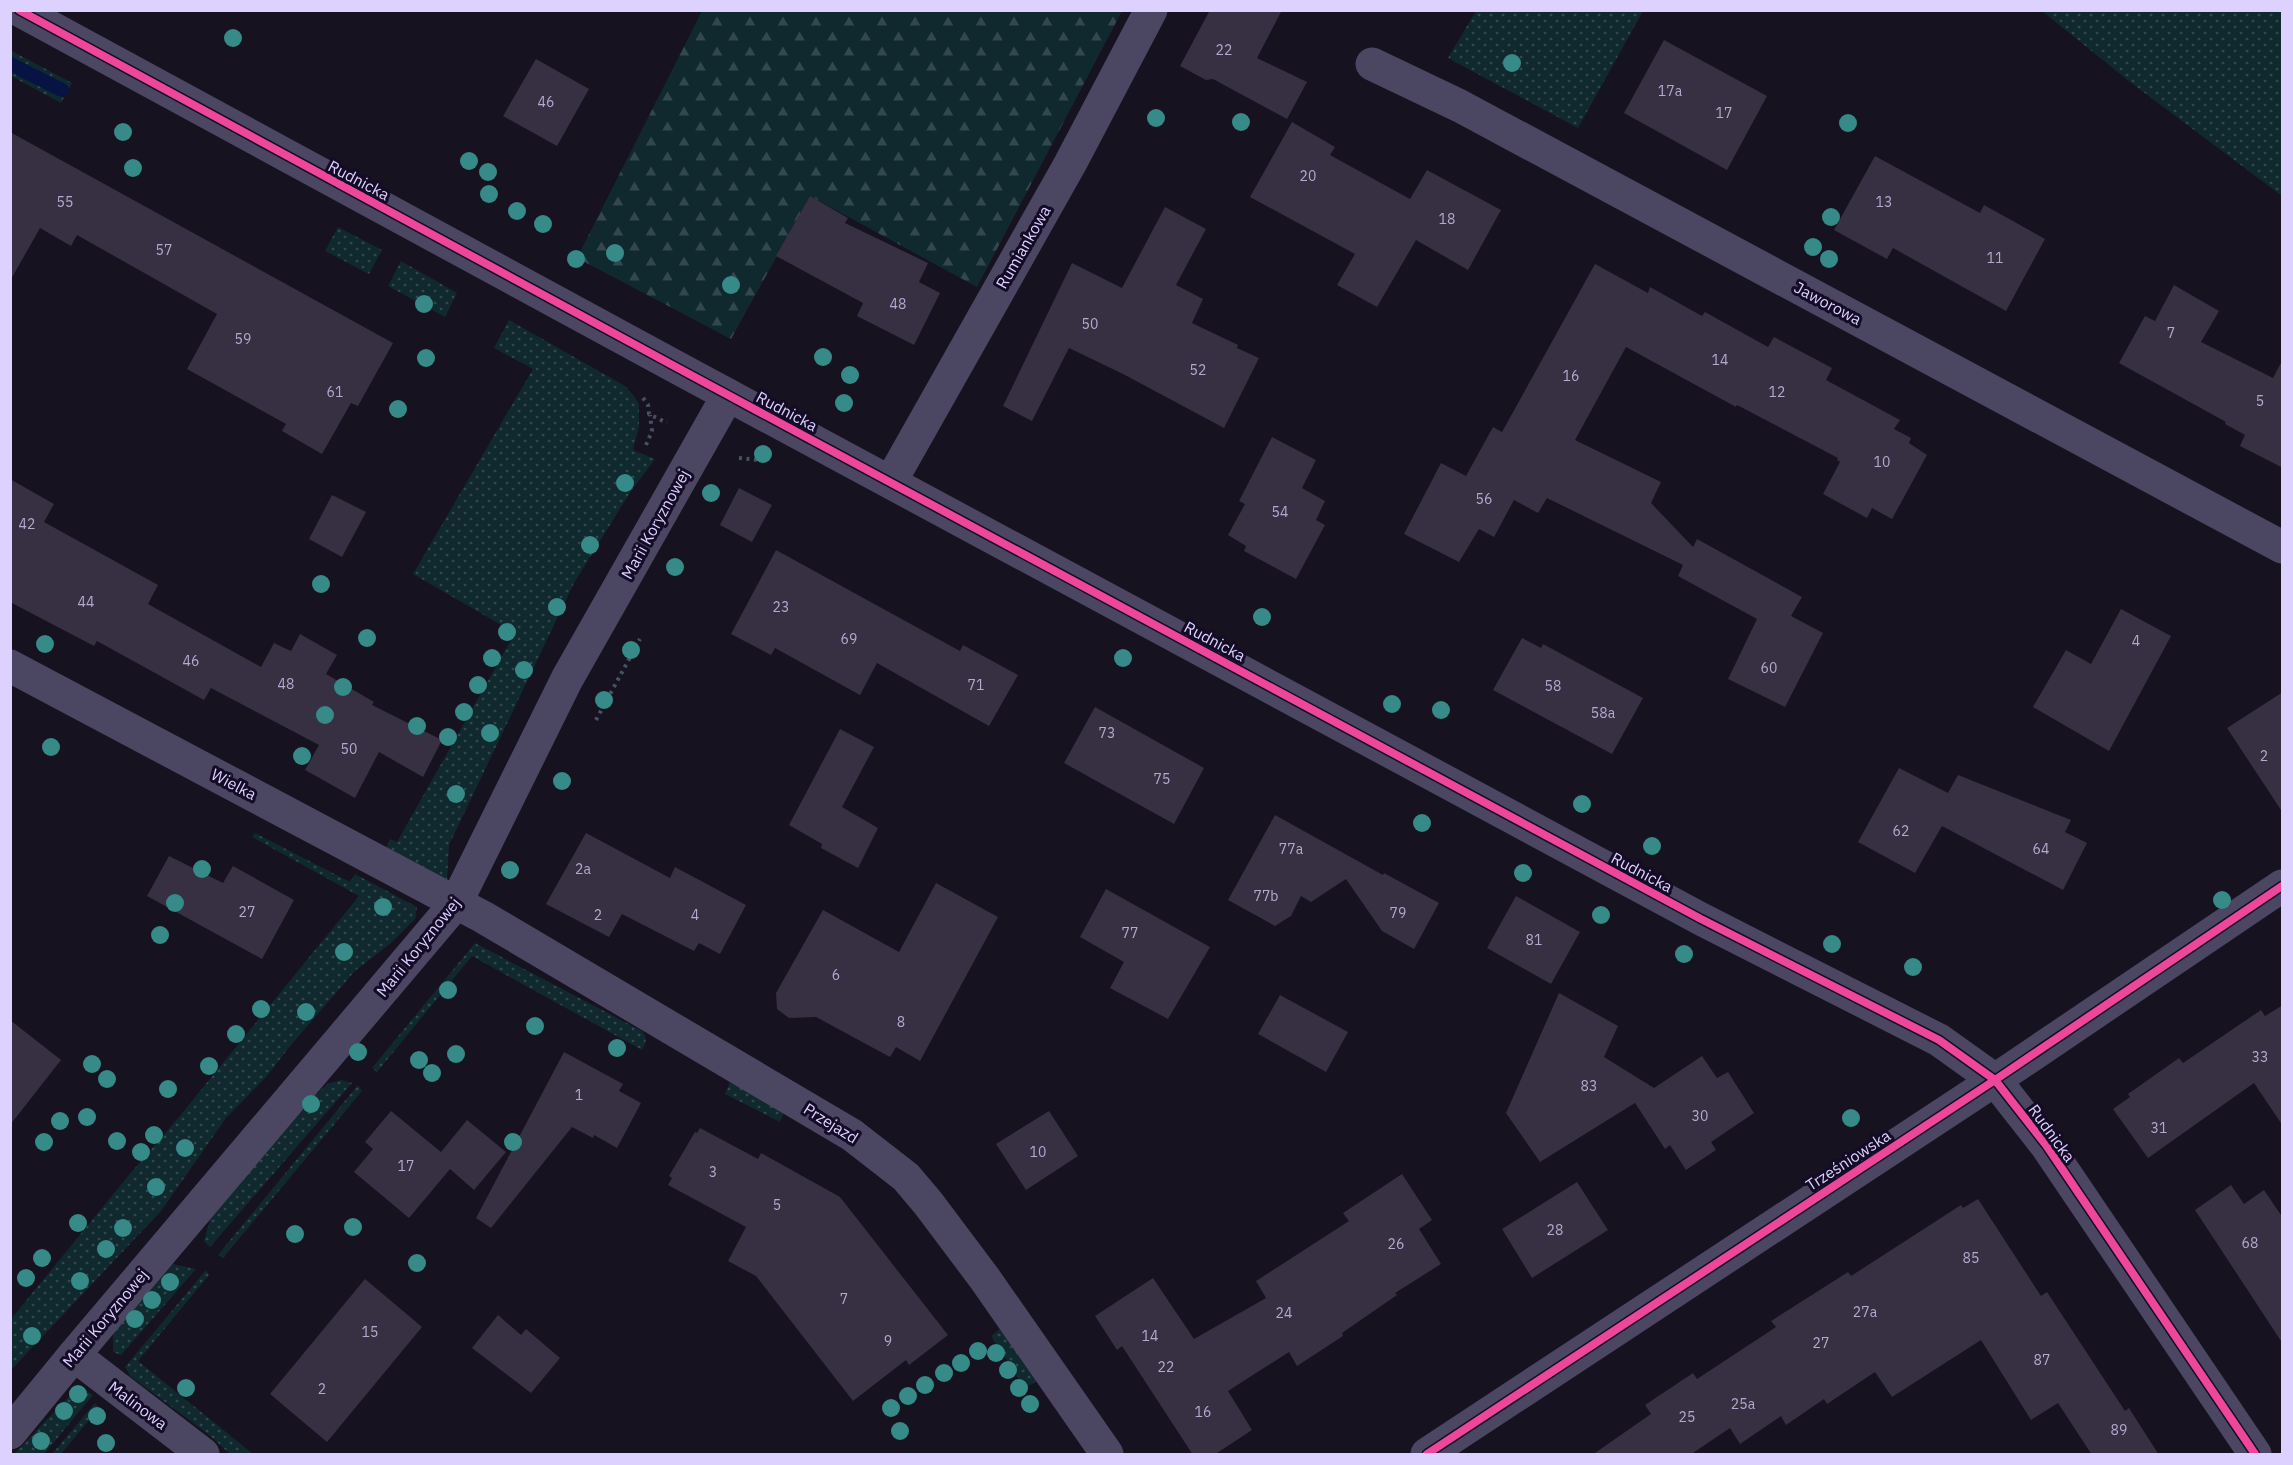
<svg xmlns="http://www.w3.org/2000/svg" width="2293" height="1465" font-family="'IBM Plex Sans',sans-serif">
  <defs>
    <pattern id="grass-dots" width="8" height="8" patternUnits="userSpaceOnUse" patternTransform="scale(1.5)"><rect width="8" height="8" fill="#10292f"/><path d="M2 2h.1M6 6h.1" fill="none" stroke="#32474e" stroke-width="1.8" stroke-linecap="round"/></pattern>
    <pattern id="forest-firs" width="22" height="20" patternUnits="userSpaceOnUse" patternTransform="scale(1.5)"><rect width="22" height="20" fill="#10292f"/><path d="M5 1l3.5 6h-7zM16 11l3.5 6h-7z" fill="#32474e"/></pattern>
  </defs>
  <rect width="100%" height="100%" fill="#161220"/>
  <g fill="url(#grass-dots)">
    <path d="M 1476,11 L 1476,10 L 1643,11 L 1578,128 L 1448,58 Z"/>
    <path d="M 2042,11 L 2282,11 L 2282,196 L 2130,82 Z"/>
    <path d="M 10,50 L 72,83 L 61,103 L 11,76 Z"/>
    <path d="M 338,227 L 382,250 L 369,274 L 325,251 Z"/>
    <path d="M 401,261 L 457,293 L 445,317 L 388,286 Z"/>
    <path d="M 509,320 L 625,386 L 634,396 L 639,404 L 639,426 L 633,450 L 655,459 L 631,491 L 574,583 L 449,845 L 447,882 L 385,850 L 390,839 L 397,842 L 515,633 L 413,574 L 533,369 L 494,348 Z"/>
    <path d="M 255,833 L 350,882 L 355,874 L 417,907 L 415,919 L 391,943 L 355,971 L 291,1045 L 266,1077 L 226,1118 L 161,1211 L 11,1370 L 11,1319 L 129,1175 L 179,1117 L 359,896 L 252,837 Z"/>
    <path d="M 475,943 L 642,1031 C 648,1038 646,1043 642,1050 L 472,956 L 377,1072 L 372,1068 Z"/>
    <path d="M 341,1080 L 352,1083 L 210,1247 L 204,1241 L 211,1216 L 317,1094 L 327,1084 Z"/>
    <path d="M 731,1080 L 785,1110 L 780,1122 L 725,1094 Z"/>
    <path d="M 358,1085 L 362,1091 L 223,1258 L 218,1255 Z"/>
    <path d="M 172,1264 L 196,1269 L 121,1355 L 113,1352 L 113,1333 Z"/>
    <path d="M 206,1270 L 209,1275 L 138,1361 L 253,1454 L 230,1454 L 208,1434 L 130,1376 L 125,1367 Z"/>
    <path d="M 1000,1329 L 1037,1381 L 1025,1388 L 991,1336 Z"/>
    <path d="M 79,1386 L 93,1395 L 44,1454 L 14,1454 Z"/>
    <path d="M 95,1403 L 99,1408 L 61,1454 L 52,1454 Z"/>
  </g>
  <path fill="url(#forest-firs)" d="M 702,11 L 1122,11 L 977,287 L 810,196 L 731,339 L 577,258 Z"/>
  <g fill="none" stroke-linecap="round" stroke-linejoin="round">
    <path stroke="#061343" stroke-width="14" d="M 10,64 L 62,90"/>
  </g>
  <g fill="#363042">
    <path d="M 1210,10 L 1282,10 L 1257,58 L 1307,82 L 1287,119 L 1213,79 L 1206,80 L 1180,66 Z"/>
    <path d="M 1664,40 L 1767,96 L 1727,170 L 1624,113 Z"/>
    <path d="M 536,59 L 589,89 L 557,146 L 503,116 Z"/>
    <path d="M 1292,122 L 1335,147 L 1330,155 L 1410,199 L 1427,170 L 1501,210 L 1468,270 L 1416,240 L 1377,307 L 1337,285 L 1355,254 L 1250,197 Z"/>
    <path d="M 10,132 L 393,343 L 358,406 L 351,403 L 322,454 L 282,431 L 286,424 L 187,369 L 217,314 L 77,235 L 71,246 L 40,228 L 10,281 Z"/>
    <path d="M 1875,156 L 1980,213 L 1984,205 L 2045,239 L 2006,311 L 1893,248 L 1887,259 L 1834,230 Z"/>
    <path d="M 810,196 L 848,218 L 845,223 L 928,263 L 919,282 L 940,293 L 914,345 L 857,316 L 863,303 L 776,256 Z"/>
    <path d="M 1165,207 L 1206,229 L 1176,285 L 1203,299 L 1192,323 L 1238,345 L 1237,348 L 1259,358 L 1224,428 L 1123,374 L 1069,348 L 1032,421 L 1003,406 L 1072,263 L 1122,288 Z"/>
    <path d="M 1595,264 L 1648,293 L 1650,287 L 1702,316 L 1705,312 L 1768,347 L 1774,337 L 1832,368 L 1826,380 L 1900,420 L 1894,429 L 1911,438 L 1909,443 L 1927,455 L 1892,519 L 1872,508 L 1867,518 L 1823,494 L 1840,462 L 1837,460 L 1838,458 L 1737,405 L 1736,407 L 1626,347 L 1575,440 L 1661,482 L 1651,503 L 1693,547 L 1697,539 L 1802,597 L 1791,616 L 1823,633 L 1785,707 L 1728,679 L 1757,619 L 1678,576 L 1683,565 L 1547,498 L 1538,513 L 1514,500 L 1494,537 L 1479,529 L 1459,562 L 1404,534 L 1441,463 L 1466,476 L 1493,427 L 1502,432 Z"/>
    <path d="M 2174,285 L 2219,311 L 2201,342 L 2273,378 L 2283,359 L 2283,468 L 2240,446 L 2245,435 L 2225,424 L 2226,422 L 2119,363 L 2145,316 L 2155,321 Z"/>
    <path d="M 1272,437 L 1316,460 L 1302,488 L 1325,501 L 1316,520 L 1325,525 L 1296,579 L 1244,551 L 1246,546 L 1228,535 L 1245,504 L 1239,501 Z"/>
    <path d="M 10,479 L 54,504 L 44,522 L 158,585 L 148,604 L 261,667 L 274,643 L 291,651 L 300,634 L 337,655 L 326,674 L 374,702 L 372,705 L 442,740 L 423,777 L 379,752 L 355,798 L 305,770 L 319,745 L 211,688 L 204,700 L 97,641 L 94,646 L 10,602 Z"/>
    <path d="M 739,488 L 772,505 L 752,542 L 720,525 Z"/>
    <path d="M 332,495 L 366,512 L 342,557 L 309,539 Z"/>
    <path d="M 776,550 L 960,651 L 963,645 L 1018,675 L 989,726 L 877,663 L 860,695 L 775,648 L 771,655 L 731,634 Z"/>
    <path d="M 2121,609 L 2171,636 L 2109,751 L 2033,707 L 2066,650 L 2091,664 Z"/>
    <path d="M 1522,638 L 1541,648 L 1543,644 L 1643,698 L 1612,754 L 1493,690 Z"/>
    <path d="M 2283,692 L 2283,813 L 2227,728 Z"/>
    <path d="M 1095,707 L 1204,768 L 1174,824 L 1064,763 Z"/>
    <path d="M 840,729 L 874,747 L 842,807 L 878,828 L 858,868 L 821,848 L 822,844 L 789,825 Z"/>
    <path d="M 1899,768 L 1948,793 L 1958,775 L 2071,820 L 2065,832 L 2087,843 L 2063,890 L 1942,826 L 1915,873 L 1858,842 Z"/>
    <path d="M 1275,815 L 1383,875 L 1384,873 L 1439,903 L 1414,949 L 1382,931 L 1346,879 L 1311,902 L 1301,896 L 1291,916 L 1275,926 L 1228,900 Z"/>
    <path d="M 586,833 L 670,878 L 675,867 L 746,905 L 720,954 L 699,943 L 694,951 L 622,914 L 609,937 L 546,904 Z"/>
    <path d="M 169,856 L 223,883 L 233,866 L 294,900 L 262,959 L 147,896 Z"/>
    <path d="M 936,883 L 998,917 L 920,1061 L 896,1047 L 890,1057 L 816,1017 L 789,1018 L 777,1009 L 776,993 L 823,910 L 899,952 Z"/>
    <path d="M 1106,889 L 1210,947 L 1168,1019 L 1110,988 L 1124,962 L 1080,937 Z"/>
    <path d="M 1516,896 L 1580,932 L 1551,984 L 1487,948 Z"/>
    <path d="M 1559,993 L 1618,1026 L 1604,1057 L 1654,1088 L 1702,1056 L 1717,1078 L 1728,1072 L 1754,1113 L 1711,1142 L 1716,1150 L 1686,1170 L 1670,1145 L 1665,1149 L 1635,1103 L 1540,1162 L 1506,1113 Z"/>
    <path d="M 1280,995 L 1348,1032 L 1326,1072 L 1258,1034 Z"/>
    <path d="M 2283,1005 L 2283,1126 L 2254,1083 L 2148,1158 L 2113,1109 L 2130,1097 L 2128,1094 L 2179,1058 L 2183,1063 L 2261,1010 L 2265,1016 Z"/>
    <path d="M 10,1020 L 61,1060 L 10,1125 Z"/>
    <path d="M 564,1052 L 623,1084 L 619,1091 L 641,1103 L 617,1148 L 594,1135 L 593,1138 L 572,1127 L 491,1228 L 476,1218 Z"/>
    <path d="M 391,1111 L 441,1152 L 467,1120 L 506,1152 L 474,1190 L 450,1169 L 409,1218 L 354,1172 L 373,1149 L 365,1142 Z"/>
    <path d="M 1049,1111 L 1078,1156 L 1026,1190 L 996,1144 Z"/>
    <path d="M 700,1128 L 758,1159 L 761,1153 L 840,1197 L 948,1335 L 909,1365 L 906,1360 L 853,1401 L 756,1276 L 728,1261 L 746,1227 L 668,1185 L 672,1178 L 669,1176 L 695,1132 L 697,1133 Z"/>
    <path d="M 1402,1174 L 1432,1220 L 1419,1229 L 1441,1264 L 1395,1293 L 1397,1295 L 1342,1333 L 1343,1336 L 1297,1366 L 1289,1352 L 1228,1391 L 1252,1430 L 1214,1455 L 1193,1455 L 1122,1346 L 1117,1350 L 1095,1316 L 1153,1278 L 1194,1339 L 1266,1298 L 1256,1281 L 1349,1221 L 1343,1213 Z"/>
    <path d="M 1577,1182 L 1608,1230 L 1532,1278 L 1502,1229 Z"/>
    <path d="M 2231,1185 L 2244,1204 L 2264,1190 L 2283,1218 L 2283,1344 L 2195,1210 Z"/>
    <path d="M 1978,1199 L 2041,1296 L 2047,1292 L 2125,1411 L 2129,1408 L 2159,1455 L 2092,1455 L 2058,1403 L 2031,1420 L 1981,1340 L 1892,1397 L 1875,1372 L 1827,1404 L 1824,1399 L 1786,1425 L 1781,1416 L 1740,1444 L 1730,1428 L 1690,1455 L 1592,1455 L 1651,1414 L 1645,1405 L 1693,1373 L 1697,1379 L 1776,1327 L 1771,1321 L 1848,1272 L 1851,1276 L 1961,1205 L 1963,1208 Z"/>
    <path d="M 365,1279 L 422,1327 L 327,1442 L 270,1394 Z"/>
    <path d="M 498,1315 L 521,1335 L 526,1329 L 560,1358 L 531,1393 L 472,1348 Z"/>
  </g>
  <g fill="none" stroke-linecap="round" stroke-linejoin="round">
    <g stroke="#465264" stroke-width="4" stroke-dasharray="3 4.5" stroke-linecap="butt">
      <path d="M 643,398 L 648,405 L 649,414 L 667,423"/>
      <path d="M 646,445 L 652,431 L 650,415"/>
      <path d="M 739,458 L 758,460"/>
      <path d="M 596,720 L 640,639"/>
    </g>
    <g stroke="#4b4661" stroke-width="33">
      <path d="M 19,10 L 676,367 L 1701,919 L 1939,1040 L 1995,1080 L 2046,1145 L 2255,1454"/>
      <path d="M 1372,64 L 1460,106 L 2282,547"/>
      <path d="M 891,481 L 1070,164 L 1151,10"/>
      <path d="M 10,666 L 483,917 L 852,1135 L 906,1177 L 928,1203 L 985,1279 L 1107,1454"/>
      <path d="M 74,1355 L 203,1454"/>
      <path d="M 10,1433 L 74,1355 L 456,903 L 567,679 L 728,395"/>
      <path d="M 1427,1454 L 1995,1080 L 2282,886"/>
    </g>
    <defs>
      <g id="cycleway">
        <path d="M 19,10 L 676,367 L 1701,919 L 1939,1040 L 1995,1080 L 2046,1145 L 2255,1454"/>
        <path d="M 1427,1454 L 1995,1080 L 2282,886"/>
      </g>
    </defs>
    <use href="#cycleway" stroke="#140c26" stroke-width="11"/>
    <use href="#cycleway" stroke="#ed469a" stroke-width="8"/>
  </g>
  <g fill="#368a87">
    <circle cx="233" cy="38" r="9"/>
    <circle cx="1512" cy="63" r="9"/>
    <circle cx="1156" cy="118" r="9"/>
    <circle cx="1241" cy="122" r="9"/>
    <circle cx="1848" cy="123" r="9"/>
    <circle cx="123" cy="132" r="9"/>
    <circle cx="469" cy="161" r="9"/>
    <circle cx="133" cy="168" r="9"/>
    <circle cx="488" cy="172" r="9"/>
    <circle cx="489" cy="194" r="9"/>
    <circle cx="517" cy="211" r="9"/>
    <circle cx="1831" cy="217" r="9"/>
    <circle cx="543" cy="224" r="9"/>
    <circle cx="1813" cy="247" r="9"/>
    <circle cx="615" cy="253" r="9"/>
    <circle cx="576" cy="259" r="9"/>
    <circle cx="1829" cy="259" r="9"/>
    <circle cx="731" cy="285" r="9"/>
    <circle cx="424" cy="304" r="9"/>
    <circle cx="823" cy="357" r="9"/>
    <circle cx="426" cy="358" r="9"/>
    <circle cx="850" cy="375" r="9"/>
    <circle cx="844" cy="403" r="9"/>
    <circle cx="398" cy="409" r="9"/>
    <circle cx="763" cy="454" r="9"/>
    <circle cx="625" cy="483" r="9"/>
    <circle cx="711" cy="493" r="9"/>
    <circle cx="590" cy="545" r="9"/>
    <circle cx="675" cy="567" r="9"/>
    <circle cx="321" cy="584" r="9"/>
    <circle cx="557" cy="607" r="9"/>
    <circle cx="1262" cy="617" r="9"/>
    <circle cx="507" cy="632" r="9"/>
    <circle cx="367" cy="638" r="9"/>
    <circle cx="45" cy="644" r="9"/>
    <circle cx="631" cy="650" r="9"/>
    <circle cx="492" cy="658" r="9"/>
    <circle cx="1123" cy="658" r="9"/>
    <circle cx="524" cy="670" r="9"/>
    <circle cx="478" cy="685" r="9"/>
    <circle cx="343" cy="687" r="9"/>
    <circle cx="604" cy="700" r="9"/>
    <circle cx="1392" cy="704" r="9"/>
    <circle cx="1441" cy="710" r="9"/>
    <circle cx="464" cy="712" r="9"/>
    <circle cx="325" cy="715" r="9"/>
    <circle cx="417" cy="726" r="9"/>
    <circle cx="490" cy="733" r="9"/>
    <circle cx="448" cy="737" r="9"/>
    <circle cx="51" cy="747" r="9"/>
    <circle cx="302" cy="756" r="9"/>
    <circle cx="562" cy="781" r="9"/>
    <circle cx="456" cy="794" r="9"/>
    <circle cx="1582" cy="804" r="9"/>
    <circle cx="1422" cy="823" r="9"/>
    <circle cx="1652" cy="846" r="9"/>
    <circle cx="202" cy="869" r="9"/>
    <circle cx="510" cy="870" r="9"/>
    <circle cx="1523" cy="873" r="9"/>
    <circle cx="2222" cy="900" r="9"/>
    <circle cx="175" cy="903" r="9"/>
    <circle cx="383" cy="907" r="9"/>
    <circle cx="1601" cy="915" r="9"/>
    <circle cx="160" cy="935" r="9"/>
    <circle cx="1832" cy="944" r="9"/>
    <circle cx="344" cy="952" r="9"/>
    <circle cx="1684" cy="954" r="9"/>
    <circle cx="1913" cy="967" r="9"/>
    <circle cx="448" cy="990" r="9"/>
    <circle cx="261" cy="1009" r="9"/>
    <circle cx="306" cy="1012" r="9"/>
    <circle cx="535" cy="1026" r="9"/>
    <circle cx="236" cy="1034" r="9"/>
    <circle cx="617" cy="1048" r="9"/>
    <circle cx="358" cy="1052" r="9"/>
    <circle cx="456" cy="1054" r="9"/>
    <circle cx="419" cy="1060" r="9"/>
    <circle cx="92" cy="1064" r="9"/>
    <circle cx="209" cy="1066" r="9"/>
    <circle cx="432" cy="1073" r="9"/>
    <circle cx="107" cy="1079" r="9"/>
    <circle cx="168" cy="1089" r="9"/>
    <circle cx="311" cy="1104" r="9"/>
    <circle cx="87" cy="1117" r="9"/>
    <circle cx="1851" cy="1118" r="9"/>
    <circle cx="60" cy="1121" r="9"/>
    <circle cx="154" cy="1135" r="9"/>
    <circle cx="117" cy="1141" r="9"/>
    <circle cx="44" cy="1142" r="9"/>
    <circle cx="513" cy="1142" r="9"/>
    <circle cx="185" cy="1148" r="9"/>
    <circle cx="141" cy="1152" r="9"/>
    <circle cx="156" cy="1187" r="9"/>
    <circle cx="78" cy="1223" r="9"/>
    <circle cx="353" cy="1227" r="9"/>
    <circle cx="123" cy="1228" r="9"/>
    <circle cx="295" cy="1234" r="9"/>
    <circle cx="106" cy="1249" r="9"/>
    <circle cx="42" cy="1258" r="9"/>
    <circle cx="417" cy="1263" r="9"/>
    <circle cx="26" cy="1278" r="9"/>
    <circle cx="80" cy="1281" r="9"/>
    <circle cx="170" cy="1282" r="9"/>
    <circle cx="152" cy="1300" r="9"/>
    <circle cx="135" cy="1319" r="9"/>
    <circle cx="32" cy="1336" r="9"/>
    <circle cx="978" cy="1351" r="9"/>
    <circle cx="996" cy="1353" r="9"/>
    <circle cx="961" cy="1363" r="9"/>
    <circle cx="1008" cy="1370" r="9"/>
    <circle cx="944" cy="1373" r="9"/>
    <circle cx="925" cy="1385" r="9"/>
    <circle cx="186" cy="1388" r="9"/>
    <circle cx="1019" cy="1388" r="9"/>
    <circle cx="78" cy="1394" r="9"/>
    <circle cx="908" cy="1396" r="9"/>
    <circle cx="1030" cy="1404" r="9"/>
    <circle cx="891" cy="1408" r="9"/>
    <circle cx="64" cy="1411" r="9"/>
    <circle cx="97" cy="1416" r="9"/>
    <circle cx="900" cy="1431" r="9"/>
    <circle cx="41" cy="1441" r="9"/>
    <circle cx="106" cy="1443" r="9"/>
  </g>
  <g text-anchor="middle" stroke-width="6" stroke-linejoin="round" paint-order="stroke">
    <g font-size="14" fill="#b3aad0">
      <text x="1224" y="55">22</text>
      <text x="1670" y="96">17a</text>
      <text x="546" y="107">46</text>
      <text x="1724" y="118">17</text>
      <text x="1308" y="181">20</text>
      <text x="65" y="207">55</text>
      <text x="1884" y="207">13</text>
      <text x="1447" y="224">18</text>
      <text x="164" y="255">57</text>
      <text x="1995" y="263">11</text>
      <text x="898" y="309">48</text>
      <text x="1090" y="329">50</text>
      <text x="2171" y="338">7</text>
      <text x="243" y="344">59</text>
      <text x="1720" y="365">14</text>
      <text x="1198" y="375">52</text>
      <text x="1571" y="381">16</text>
      <text x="335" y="397">61</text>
      <text x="1777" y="397">12</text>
      <text x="2260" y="406">5</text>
      <text x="1882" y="467">10</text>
      <text x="1484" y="504">56</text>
      <text x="1280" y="517">54</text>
      <text x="27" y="529">42</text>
      <text x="86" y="607">44</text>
      <text x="781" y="612">23</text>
      <text x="849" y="644">69</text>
      <text x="2136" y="646">4</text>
      <text x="191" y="666">46</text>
      <text x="1769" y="673">60</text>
      <text x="286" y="689">48</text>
      <text x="976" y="690">71</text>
      <text x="1553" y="691">58</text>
      <text x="1603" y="718">58a</text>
      <text x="1107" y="738">73</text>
      <text x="349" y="754">50</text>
      <text x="2264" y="761">2</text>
      <text x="1162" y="784">75</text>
      <text x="1901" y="836">62</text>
      <text x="1291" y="854">77a</text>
      <text x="2041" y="854">64</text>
      <text x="583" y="874">2a</text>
      <text x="1266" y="901">77b</text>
      <text x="247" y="917">27</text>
      <text x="1398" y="918">79</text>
      <text x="598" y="920">2</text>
      <text x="695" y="920">4</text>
      <text x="1130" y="938">77</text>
      <text x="1534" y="945">81</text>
      <text x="836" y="980">6</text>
      <text x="901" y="1027">8</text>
      <text x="2260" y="1062">33</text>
      <text x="1589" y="1091">83</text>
      <text x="579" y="1100">1</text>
      <text x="1700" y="1121">30</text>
      <text x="2159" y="1133">31</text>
      <text x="1038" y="1157">10</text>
      <text x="406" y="1171">17</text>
      <text x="713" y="1177">3</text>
      <text x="777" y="1210">5</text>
      <text x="1555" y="1235">28</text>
      <text x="2250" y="1248">68</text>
      <text x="1396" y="1249">26</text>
      <text x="1971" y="1263">85</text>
      <text x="844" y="1304">7</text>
      <text x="1865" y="1317">27a</text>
      <text x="1284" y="1318">24</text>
      <text x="370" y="1337">15</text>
      <text x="1150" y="1341">14</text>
      <text x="888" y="1346">9</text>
      <text x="1821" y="1348">27</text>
      <text x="2042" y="1365">87</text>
      <text x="1166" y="1372">22</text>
      <text x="322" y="1394">2</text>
      <text x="1743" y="1409">25a</text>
      <text x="1203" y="1417">16</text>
      <text x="1687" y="1422">25</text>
      <text x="2119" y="1435">89</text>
    </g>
    <g font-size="16" fill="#ddd2ff" stroke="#140c26">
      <text transform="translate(359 180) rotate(28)" y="6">Rudnicka</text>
      <text transform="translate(1023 247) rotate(-60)" y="6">Rumiankowa</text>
      <text transform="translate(1828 303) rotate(28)" y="6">Jaworowa</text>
      <text transform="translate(787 411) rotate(28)" y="6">Rudnicka</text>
      <text transform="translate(655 524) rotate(-61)" y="6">Marii Koryznowej</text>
      <text transform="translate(1215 641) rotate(28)" y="6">Rudnicka</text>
      <text transform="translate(234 784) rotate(28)" y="6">Wielka</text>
      <text transform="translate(1642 872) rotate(28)" y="6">Rudnicka</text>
      <text transform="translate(418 947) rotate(-51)" y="6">Marii Koryznowej</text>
      <text transform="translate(831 1123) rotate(32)" y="6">Przejazd</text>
      <text transform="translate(2052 1133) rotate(54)" y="6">Rudnicka</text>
      <text transform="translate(1848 1160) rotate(-33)" y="6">Trześniowska</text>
      <text transform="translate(105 1318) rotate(-50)" y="6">Marii Koryznowej</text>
      <text transform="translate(138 1405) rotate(37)" y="6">Malinowa</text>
    </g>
  </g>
  <rect width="2293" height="1465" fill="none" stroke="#ddd2ff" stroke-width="24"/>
</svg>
